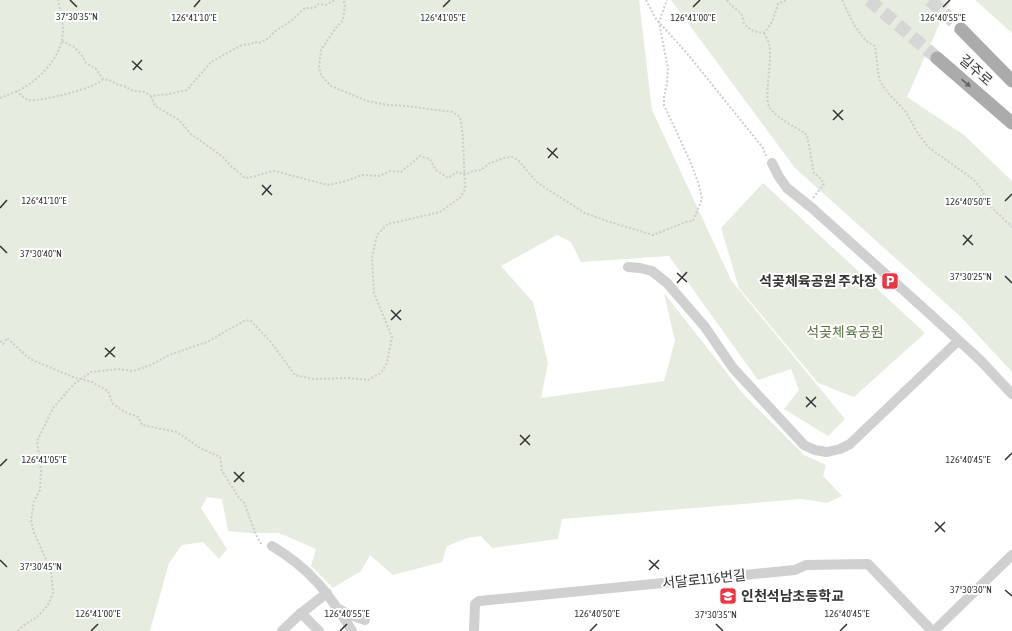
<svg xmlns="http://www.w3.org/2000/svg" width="1012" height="631" font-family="'Asap Condensed','Noto Sans KR',sans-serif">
  <rect width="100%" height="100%" fill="#fff"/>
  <g fill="#e6ecdf">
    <path d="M 0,0 L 639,0 L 652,110 L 731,280 L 845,419 L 828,436 L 784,409 L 799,390 L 791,369 L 758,380 L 669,256 L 581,262 L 571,242 L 557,235 L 501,266 L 533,302 L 548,363 L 541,398 L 664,381 L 675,341 L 664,293 L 745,396 L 804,455 L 826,465 L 823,476 L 842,496 L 827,503 L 802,499 L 562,519 L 558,539 L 492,548 L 481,536 L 467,538 L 447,546 L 442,562 L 393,575 L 370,555 L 361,571 L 333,588 L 311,566 L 316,549 L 279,533 L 250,533 L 228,531 L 222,499 L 207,497 L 201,508 L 227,549 L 219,559 L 203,542 L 182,545 L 169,563 L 150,631 L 0,631 Z"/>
    <path d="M 671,0 L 950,0 L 907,97 L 964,135 L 1012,181 L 1012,372 L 961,317 L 795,168 Z"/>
    <path d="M 975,0 L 1012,0 L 1012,33 Z"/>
    <path d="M 763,183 L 925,333 L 854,397 L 818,383 L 739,288 L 721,228 Z"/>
  </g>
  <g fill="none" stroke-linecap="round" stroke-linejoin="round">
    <g stroke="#d6d6d6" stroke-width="13" stroke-dasharray="13 6" stroke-linecap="butt">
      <path d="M 869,0 L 937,58"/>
      <path d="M 930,0 L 961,29"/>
    </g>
    <g stroke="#cdcdcd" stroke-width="2" stroke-dasharray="2 2" stroke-linecap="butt">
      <path d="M 646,0 L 656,19 L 686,52 L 763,148 L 766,156"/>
      <path d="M 727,0 C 730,6 736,8 741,14 C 743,16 743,20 744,23 C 750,31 755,32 764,33 L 772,22 L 778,4 L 786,0"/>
      <path d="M 842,0 L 854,25 L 866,41 L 875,46 L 879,78 L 881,83 L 888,93 L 906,112 L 917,132 L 928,147 L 974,180 L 982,190 L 988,204 L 1012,227"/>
      <path d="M 764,33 C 766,36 768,40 769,44 C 773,59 763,97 770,108 C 780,121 795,126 807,135 L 814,173 L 821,179 L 824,184 L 813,198"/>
      <path d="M 62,41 L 74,47 L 83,57 L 86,63 L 96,69 L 103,79 L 112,81 L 116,84 L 124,86 L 133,91 L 145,92 L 151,96 L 169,94 L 187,90 L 211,62 L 242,45 L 251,44 L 254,42 L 259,43 L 269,38 L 274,32 L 291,21 L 305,8 L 314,8 L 319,4 L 326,5 L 335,0"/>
      <path d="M 16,91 C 19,93 25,99 28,100 C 40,102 97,88 103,79"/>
      <path d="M 151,96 L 155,106 L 179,120 L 191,134 L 223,157 L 231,166 L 245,178 C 256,177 263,173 274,171 L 328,185 L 346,181 L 362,175 L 379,176 L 390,171 L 401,172 L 420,156 L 430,159 L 436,170 L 448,178 L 457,172 L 459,173 L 467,174 L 473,171 L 481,170 L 490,163 L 504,158 L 512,157 L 518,160 L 537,182 L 547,189 L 585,213 L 607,221 L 653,235 L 686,222 L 693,221 L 702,199 L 699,185 L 690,161 L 664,105 L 664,97 L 667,83 L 668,69 L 659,22 L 667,0"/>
      <path d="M 0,98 C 10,94 22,90 31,83 C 47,71 63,52 63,30 C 63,20 60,10 58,0"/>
      <path d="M 0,341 L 3,344 L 7,338 L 30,359 L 73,377 L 92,382 L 108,391 L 113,404 L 125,412 L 138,417 L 142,425 L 177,432 L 200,448 L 220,457 L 222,471 L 239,498 L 244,502 L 256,535 L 262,545"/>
      <path d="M 18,631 L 24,625 L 36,618 L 48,605 L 53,593 L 51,570 L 34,533 L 31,520 L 34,501 L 40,490 L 41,471 L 37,441 L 53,408 L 74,384 L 91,372 L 119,369 L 133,371 L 151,365 L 169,355 L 207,342 L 244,321 L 250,320 L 270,341 L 295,375 L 313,379 L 348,378 L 368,380 L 381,373 L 387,363 L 392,337 L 374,293 L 372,257 L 377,235 L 388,224 L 440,212 L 461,197 L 465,189 L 463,137 L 460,117 L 452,112 L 407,106 L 388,105 L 367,101 L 331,86 L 321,75 L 319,67 L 321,50 L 335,29 L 343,20 L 345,5 L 343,0"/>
    </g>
    <g stroke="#d0d0d0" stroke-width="10">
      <path d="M 772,163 L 779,177 L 787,188 L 812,208 L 931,315 L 980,360 L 1012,394"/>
      <path d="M 628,267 L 640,268 L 652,271 L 667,283 L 705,327 L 733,368 L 804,445 L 815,450 L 827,452 L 840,449 L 850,444 L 958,341"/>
      <path d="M 272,546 C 311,569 329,594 352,631"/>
      <path d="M 339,609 L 347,614 L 365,620"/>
      <path d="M 301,613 L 319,631"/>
      <path d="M 282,631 L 300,614 L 327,593"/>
      <path d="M 474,631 L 475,604 L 479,601 L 795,570 L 806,565 L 868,564 L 932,631"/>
      <path d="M 934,631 L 1012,555"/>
    </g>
    <g stroke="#ababab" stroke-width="13">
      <path d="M 961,29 L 1012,81"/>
      <path d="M 937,58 L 1012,123"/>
    </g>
  </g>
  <defs><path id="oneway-solid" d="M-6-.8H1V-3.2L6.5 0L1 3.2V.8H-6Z"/></defs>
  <use fill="#636363" href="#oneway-solid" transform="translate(966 83) rotate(41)"/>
  <path fill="none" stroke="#333" stroke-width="1.5" d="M 70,0 L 77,7M 194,7 L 200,0M 443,7 L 450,0M 693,7 L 700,0M 943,7 L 950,0M 132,61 L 142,70M 133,70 L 142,60M 833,110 L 843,120M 833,120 L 843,110M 547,148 L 558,158M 548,158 L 557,148M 262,185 L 272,195M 262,195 L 271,185M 1005,201 L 1012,194M 0,208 L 7,200M 963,235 L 973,245M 963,245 L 972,235M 0,246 L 7,253M 677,273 L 687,282M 1005,276 L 1012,283M 677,283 L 687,272M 391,310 L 401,320M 391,320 L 401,310M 105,348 L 115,357M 105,357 L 115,347M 806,397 L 816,407M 806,407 L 816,397M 520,435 L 530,445M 520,445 L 530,435M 1005,460 L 1012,453M 0,466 L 7,459M 234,472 L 244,482M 234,482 L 244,472M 935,522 L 945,532M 935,532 L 945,522M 0,560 L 7,567M 649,560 L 659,569M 649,570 L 659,560M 1005,590 L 1012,596M 716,624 L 723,631M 91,631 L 98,624M 340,631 L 347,624M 590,631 L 597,624M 840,631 L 847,624"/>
  <defs>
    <symbol id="parking-square" viewBox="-11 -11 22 22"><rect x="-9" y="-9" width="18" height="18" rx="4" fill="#e63946" stroke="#fff"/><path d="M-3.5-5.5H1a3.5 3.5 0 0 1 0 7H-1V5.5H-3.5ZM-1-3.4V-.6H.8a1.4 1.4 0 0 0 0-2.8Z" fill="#fff"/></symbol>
    <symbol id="school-square" viewBox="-11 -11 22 22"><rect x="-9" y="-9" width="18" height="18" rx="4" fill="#e63946" stroke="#fff"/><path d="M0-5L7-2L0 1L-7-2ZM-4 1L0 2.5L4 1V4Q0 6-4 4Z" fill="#fff"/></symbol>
  </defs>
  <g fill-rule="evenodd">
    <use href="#parking-square" x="880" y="271" width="20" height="20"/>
    <use href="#school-square" x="718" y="586" width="20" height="20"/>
  </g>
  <g text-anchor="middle" stroke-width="4" stroke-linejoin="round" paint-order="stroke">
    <g font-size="14" fill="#333" stroke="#fff">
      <text transform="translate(976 70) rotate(41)" y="5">길주로</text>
      <text transform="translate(704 579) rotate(-6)" y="5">서달로116번길</text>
    </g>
    <g font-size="14" font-weight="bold" fill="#333" stroke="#fff" text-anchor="end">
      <text x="877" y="286">석곶체육공원 주차장</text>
      <text x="741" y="601" text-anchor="start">인천석남초등학교</text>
    </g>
    <g font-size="14" fill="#56703f" stroke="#fff">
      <text x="845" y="337">석곶체육공원</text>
    </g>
  </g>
  <g font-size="10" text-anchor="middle" fill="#333" stroke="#fff" stroke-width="4" stroke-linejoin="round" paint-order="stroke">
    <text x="77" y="20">37°30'35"N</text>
    <text x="194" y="21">126°41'10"E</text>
    <text x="943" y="21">126°40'55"E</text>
    <text x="443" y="21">126°41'05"E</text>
    <text x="693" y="21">126°41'00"E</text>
    <text x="44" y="204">126°41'10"E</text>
    <text x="968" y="205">126°40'50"E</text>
    <text x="41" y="257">37°30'40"N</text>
    <text x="971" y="280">37°30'25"N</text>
    <text x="44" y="463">126°41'05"E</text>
    <text x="968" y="463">126°40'45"E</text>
    <text x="41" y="570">37°30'45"N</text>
    <text x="971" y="593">37°30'30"N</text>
    <text x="98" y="617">126°41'00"E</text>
    <text x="347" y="617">126°40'55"E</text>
    <text x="597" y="617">126°40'50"E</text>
    <text x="847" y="617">126°40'45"E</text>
    <text x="716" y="618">37°30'35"N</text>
  </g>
</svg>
